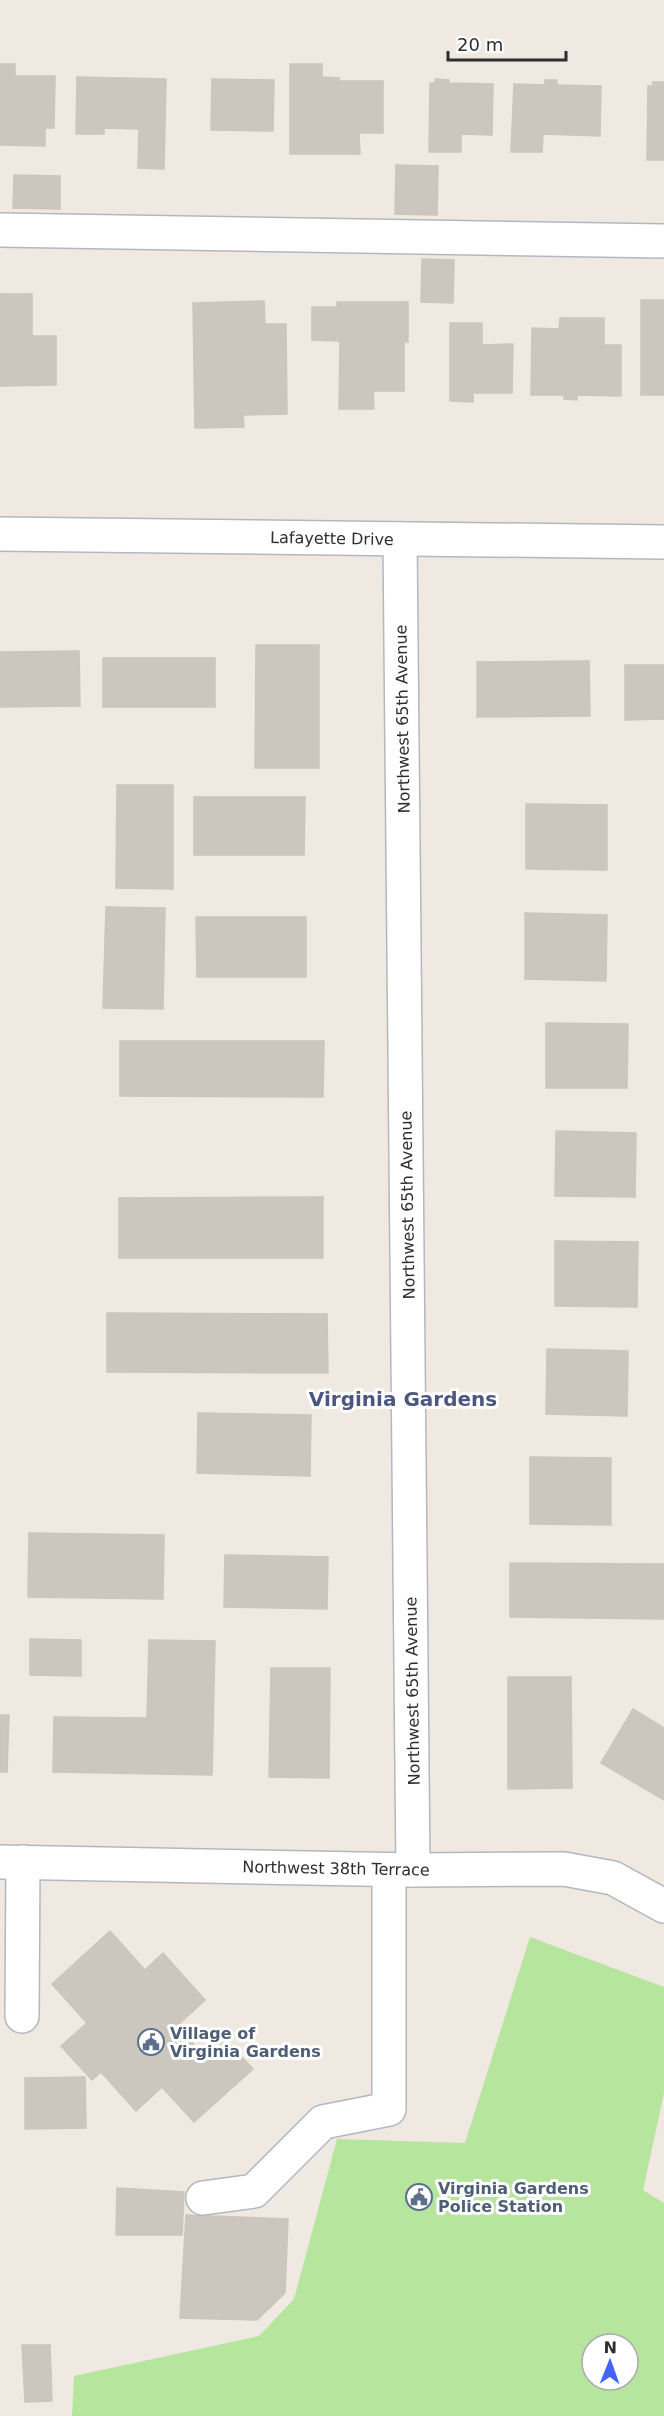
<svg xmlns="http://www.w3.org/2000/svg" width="664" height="2416" font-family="'DejaVu Sans',sans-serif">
  <rect width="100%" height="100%" fill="#efe9e1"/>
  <path fill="#b6e59e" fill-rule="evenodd" d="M 530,1937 L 664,1987 L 664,2093 L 643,2190 L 664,2203 L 664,2416 L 72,2416 L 74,2376 L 259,2336 L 294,2299 L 337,2139 L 465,2143 ZM 592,2344 L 628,2344 L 628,2380 L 592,2380 Z"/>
  <g fill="#cbc7bf" stroke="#cbc5ba" stroke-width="1.5">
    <path d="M 0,64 L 15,64 L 15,76 L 55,76 L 54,128 L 45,128 L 45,146 L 0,145 Z"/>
    <path d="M 290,64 L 322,64 L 322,77 L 339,78 L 339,81 L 383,81 L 383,133 L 359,133 L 360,154 L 290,154 Z"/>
    <path d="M 77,77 L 166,79 L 164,169 L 138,168 L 139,129 L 104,128 L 104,134 L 76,134 Z"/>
    <path d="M 212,79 L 274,80 L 273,131 L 211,130 Z"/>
    <path d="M 435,79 L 449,80 L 449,83 L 493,84 L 492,135 L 461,134 L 461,152 L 429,152 L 430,83 L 435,83 Z"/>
    <path d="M 545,80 L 557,80 L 557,85 L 601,86 L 600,136 L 543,134 L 542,152 L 511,152 L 514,84 L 545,85 Z"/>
    <path d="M 653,82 L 664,82 L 664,160 L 647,160 L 648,86 L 653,86 Z"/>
    <path d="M 396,165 L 438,166 L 437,215 L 395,214 Z"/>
    <path d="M 14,175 L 60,176 L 60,209 L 13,208 Z"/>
    <path d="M 422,259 L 454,260 L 453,303 L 421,302 Z"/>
    <path d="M 0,294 L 32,294 L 32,336 L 56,336 L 56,385 L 0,386 Z"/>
    <rect x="641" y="300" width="23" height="95"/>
    <path d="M 264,301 L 265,324 L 286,324 L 287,414 L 243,415 L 244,427 L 195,428 L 193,303 Z"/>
    <path d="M 337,302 L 408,302 L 408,342 L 404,342 L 404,391 L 373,391 L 374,409 L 339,409 L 340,341 L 312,340 L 312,307 L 337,307 Z"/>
    <path d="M 560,318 L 604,318 L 604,345 L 621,345 L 621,396 L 577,395 L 577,400 L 564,399 L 564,395 L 531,395 L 532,328 L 559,329 Z"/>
    <path d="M 450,323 L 482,323 L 482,345 L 513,344 L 512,393 L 473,393 L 473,402 L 450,401 Z"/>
    <path d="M 256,645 L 319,645 L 319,768 L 255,768 Z"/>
    <path d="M 79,651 L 80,706 L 0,707 L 0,652 Z"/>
    <rect x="103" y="658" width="112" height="49"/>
    <path d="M 589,661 L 590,716 L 477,717 L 477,662 Z"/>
    <path d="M 625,665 L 664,665 L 664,719 L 625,720 Z"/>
    <path d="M 117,785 L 173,785 L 173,889 L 116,888 Z"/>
    <path d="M 194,797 L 305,797 L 304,855 L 194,855 Z"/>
    <path d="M 526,804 L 607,805 L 607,870 L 526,869 Z"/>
    <path d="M 106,907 L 165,908 L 163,1009 L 103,1008 Z"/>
    <path d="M 525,913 L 607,915 L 606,981 L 525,979 Z"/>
    <path d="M 196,917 L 306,917 L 306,977 L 197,977 Z"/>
    <path d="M 546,1023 L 628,1024 L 627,1088 L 546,1088 Z"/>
    <path d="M 120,1041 L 324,1041 L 323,1097 L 120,1096 Z"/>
    <path d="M 556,1131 L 636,1133 L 635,1197 L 555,1196 Z"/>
    <path d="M 323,1197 L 323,1258 L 119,1258 L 119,1198 Z"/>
    <path d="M 555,1241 L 638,1242 L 637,1307 L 555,1306 Z"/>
    <path d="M 107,1313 L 327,1314 L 328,1373 L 107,1372 Z"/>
    <path d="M 547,1349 L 628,1351 L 627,1416 L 546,1414 Z"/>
    <path d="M 198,1413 L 311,1415 L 310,1476 L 197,1473 Z"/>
    <path d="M 530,1457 L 611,1458 L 611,1525 L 530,1524 Z"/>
    <path d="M 29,1533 L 164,1535 L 163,1599 L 28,1597 Z"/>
    <path d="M 225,1555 L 328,1557 L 327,1609 L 224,1607 Z"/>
    <path d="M 510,1563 L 664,1564 L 664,1619 L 510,1617 Z"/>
    <path d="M 30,1639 L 81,1640 L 81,1676 L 30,1675 Z"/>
    <path d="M 149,1640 L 215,1641 L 212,1775 L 53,1772 L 54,1717 L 147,1718 Z"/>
    <path d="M 271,1668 L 330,1668 L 329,1778 L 269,1777 Z"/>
    <path d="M 508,1677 L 571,1677 L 572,1788 L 508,1789 Z"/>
    <path d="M 633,1709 L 664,1728 L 664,1800 L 601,1763 Z"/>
    <path d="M 0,1715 L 9,1715 L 7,1772 L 0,1772 Z"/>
    <path d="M 110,1931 L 145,1970 L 163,1953 L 205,2000 L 177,2026 L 206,2058 L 226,2040 L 253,2069 L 194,2122 L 162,2087 L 136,2111 L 101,2072 L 92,2080 L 61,2046 L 87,2023 L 52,1984 Z"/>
    <path d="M 85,2077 L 86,2128 L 25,2129 L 25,2078 Z"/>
    <path d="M 117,2188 L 184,2192 L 182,2235 L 116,2235 Z"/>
    <path d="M 186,2215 L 288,2219 L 285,2293 L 257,2320 L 180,2318 Z"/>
    <path d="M 22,2345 L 50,2345 L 52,2401 L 25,2402 Z"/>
  </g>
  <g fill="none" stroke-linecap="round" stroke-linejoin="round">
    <defs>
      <g id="minor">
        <path d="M 0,230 L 664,241"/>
        <path d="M 0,534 L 664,542"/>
        <path d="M 400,539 L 413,1870"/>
        <path d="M 0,1862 L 413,1870 L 564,1869 L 613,1878 L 664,1906"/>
        <path d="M 22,2016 L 23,1862"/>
        <path d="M 203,2198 L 254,2191 L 323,2122 L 389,2109 L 389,1870"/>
      </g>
    </defs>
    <use href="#minor" stroke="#b4b7c1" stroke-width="36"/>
    <use href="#minor" stroke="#fff" stroke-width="33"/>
  </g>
  <defs>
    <symbol id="civic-ring" viewBox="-11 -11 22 22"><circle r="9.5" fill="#fff" stroke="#5c6f8a" stroke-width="1.5"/><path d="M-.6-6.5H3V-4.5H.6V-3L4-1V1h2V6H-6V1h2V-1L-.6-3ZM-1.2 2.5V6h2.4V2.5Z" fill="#5c6f8a"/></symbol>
  </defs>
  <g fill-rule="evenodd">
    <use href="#civic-ring" x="136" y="2027" width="30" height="30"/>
    <use href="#civic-ring" x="404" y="2182" width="30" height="30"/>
  </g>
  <g text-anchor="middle" stroke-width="6" stroke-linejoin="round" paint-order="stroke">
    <g font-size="16" fill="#2e2e2e" stroke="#fff">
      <text transform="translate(332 538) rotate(1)" y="6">Lafayette Drive</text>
      <text transform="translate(402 719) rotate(-91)" y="6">Northwest 65th Avenue</text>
      <text transform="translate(407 1205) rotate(-91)" y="6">Northwest 65th Avenue</text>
      <text transform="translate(412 1691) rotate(-91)" y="6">Northwest 65th Avenue</text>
      <text transform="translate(336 1868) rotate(1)" y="6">Northwest 38th Terrace</text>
    </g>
    <g font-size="16" font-weight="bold" fill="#4e5e75" stroke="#fff" text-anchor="start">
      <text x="170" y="2039">Village of<tspan x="170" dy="18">Virginia Gardens</tspan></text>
      <text x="438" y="2194">Virginia Gardens<tspan x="438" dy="18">Police Station</tspan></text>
    </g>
    <g font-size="20" font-weight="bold" fill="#4d5680" stroke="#fff">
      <text x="403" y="1406">Virginia Gardens</text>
    </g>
  </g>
  <g transform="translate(610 2362) rotate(1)"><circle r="28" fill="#ffffff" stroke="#ababab" stroke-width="1.5"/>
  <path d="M0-4.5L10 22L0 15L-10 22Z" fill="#4264fb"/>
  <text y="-9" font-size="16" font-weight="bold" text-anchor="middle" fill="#2e2e2e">N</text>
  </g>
  <path d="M448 51v9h118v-9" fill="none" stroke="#2e2e2e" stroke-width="3"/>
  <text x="457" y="51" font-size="18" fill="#2e2e2e" stroke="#ffffff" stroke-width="4.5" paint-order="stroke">20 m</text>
</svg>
